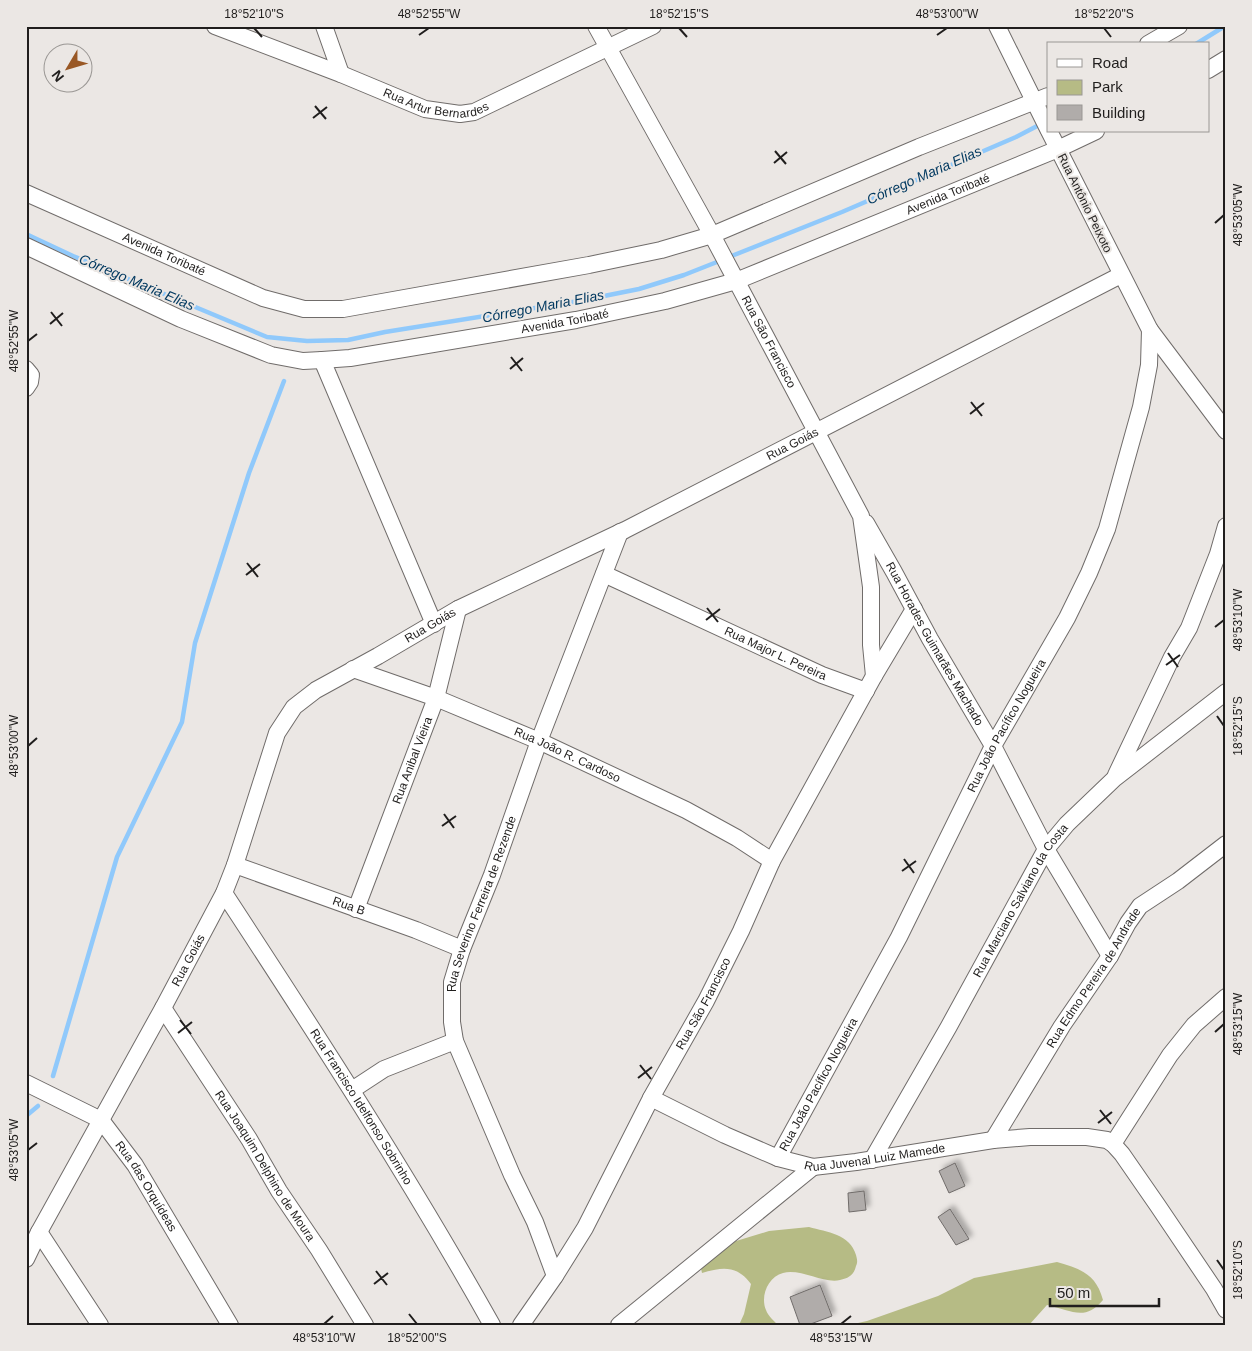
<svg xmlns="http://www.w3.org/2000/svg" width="1252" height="1351" font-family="Helvetica,sans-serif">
  <defs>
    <filter id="shadow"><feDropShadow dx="4" dy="-4" stdDeviation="2.5" flood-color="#0004"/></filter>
  </defs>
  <rect width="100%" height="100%" fill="#ebe7e4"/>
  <g fill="#b6bb85">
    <path d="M 809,1227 C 827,1232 850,1234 856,1255 C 857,1259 858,1262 856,1266 C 854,1275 849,1278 840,1280 C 824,1284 800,1268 783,1273 C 768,1277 760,1296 766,1310 C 768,1316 774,1321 778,1325 L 739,1325 L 744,1314 L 751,1284 C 737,1265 722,1267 702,1273 L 700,1264 L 723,1245 L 769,1231 Z"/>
    <path d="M 1057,1262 C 1081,1269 1096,1274 1103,1300 C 1085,1322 1071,1310 1047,1305 L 1029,1325 L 849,1325 L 867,1321 L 938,1296 L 974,1278 Z"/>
  </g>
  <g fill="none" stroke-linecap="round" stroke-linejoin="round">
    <g stroke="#90c9fb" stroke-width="4.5">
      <path d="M 1196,44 L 1225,26"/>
      <path d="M 26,234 L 73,256 L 267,337 L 307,341 L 348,340 L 385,332 L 579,301 L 639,289 L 684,275 L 722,260"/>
      <path d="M 729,257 L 842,212 L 1016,137 L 1041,124"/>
      <path d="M 53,1076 L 117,857 L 182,722 L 195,643 L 249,473 L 284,381"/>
      <path d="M 26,1116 L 38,1106"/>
    </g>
  </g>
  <g fill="#b0acaa" stroke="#706c6a" filter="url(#shadow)">
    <path d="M 955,1163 L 965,1186 L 949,1193 L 939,1171 Z"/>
    <path d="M 864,1191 L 866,1210 L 849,1212 L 848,1193 Z"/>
    <path d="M 950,1209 L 969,1239 L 956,1245 L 938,1217 Z"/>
    <path d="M 820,1285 L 832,1316 L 808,1325 L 800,1325 L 790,1297 Z"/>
  </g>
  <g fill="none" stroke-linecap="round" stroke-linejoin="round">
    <defs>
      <g id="minor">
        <path id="s1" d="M 215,26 L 341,74 L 425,109 L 460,114 L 474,112 L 501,99 L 653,26"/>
        <path d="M 324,26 L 341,74"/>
        <path id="s2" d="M 596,26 L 712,235 L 861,516 L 871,587 L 871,645 L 874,676"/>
        <path d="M 997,26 L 1048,129"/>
        <path d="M 1148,44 L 1179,26"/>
        <path d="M 1208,70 L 1226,59"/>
        <path id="s3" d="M 26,193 L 263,298 L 304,309 L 343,309 L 589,265 L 661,250 L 712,235 L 919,147 L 1048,96"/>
        <path id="s4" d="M 26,246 L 181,319 L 271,355 L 303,361 L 322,360 L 350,358 L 576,320 L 665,301 L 736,281 L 1058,149 L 1096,131"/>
        <path d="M 1150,330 L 1226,431"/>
        <path d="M 322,360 L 434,624"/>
        <path d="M 26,369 L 31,375 L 30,382 L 26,388"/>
        <path id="s5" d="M 866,523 L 894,572 L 930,639 L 993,746 L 1046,849 L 1110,956"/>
        <path id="s6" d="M 604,574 L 822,675 L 866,691"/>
        <path id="s7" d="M 353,669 L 436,698 L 539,741 L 686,810 L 737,838 L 772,861"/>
        <path d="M 1116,775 L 1172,657 L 1189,628 L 1218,554 L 1226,526"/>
        <path id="s8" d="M 235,865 L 416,930 L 462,949"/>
        <path id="s9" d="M 224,893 C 317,1035 409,1177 492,1325"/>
        <path id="s10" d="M 356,909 L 436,698 L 458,609"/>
        <path id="s11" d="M 163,1008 L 249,1139 L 279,1191 L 319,1250 L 365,1325"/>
        <path id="s12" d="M 26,1083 L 101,1120 L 135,1165 L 230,1325"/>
        <path d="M 352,1090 L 384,1069 L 455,1041"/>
        <path id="s13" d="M 651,1098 L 725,1135 L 778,1158 L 813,1167 L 856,1162 L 993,1140 L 1030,1137 L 1087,1137 L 1107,1140 L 1113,1144 L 1122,1154 L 1158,1206 L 1214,1289 L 1226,1310"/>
        <path id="s14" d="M 993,1140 L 1062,1026 L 1110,956 L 1128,923 L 1140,906 L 1178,881 L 1226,844"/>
        <path d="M 1113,1144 L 1170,1055 L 1194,1025 L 1226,997"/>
        <path id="s15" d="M 778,1158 L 899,937 L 993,746 L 1067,618 L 1089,573 L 1107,529 L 1141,407 L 1149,365 L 1150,330 L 1049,131"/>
        <path id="s16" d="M 872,1160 L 948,1028 L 1046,849 L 1067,824 L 1114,779 L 1226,692"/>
        <path d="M 39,1232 L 100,1325"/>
        <path id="s17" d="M 26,1259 L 39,1232 L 163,1008 L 224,893 L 235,865 L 277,733 L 294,707 L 316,690 L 378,656 L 458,609 L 625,530 L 1121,275"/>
        <path id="s18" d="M 555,1276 L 535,1222 L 512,1175 L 455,1041 L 452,1022 L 452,982 L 462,949 L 492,875 L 539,741 L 620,532"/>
        <path id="s19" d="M 521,1325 L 555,1276 L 585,1228 L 651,1098 L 706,1001 L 741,931 L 772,861 L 874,676 L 914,609"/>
        <path d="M 619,1325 L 813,1167"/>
      </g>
    </defs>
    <use href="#minor" stroke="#706c6a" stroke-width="18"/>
    <use href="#minor" stroke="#fff" stroke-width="16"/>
  </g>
  <path fill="none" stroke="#201e1d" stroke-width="2" d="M 254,28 L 262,37M 679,28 L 687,37M 1104,28 L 1111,37M 419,35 L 429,28M 937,35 L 947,28M 315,106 L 326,119M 313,118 L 327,107M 775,151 L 786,164M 774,163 L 787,152M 1215,223 L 1224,215M 51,312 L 62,326M 50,324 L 63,313M 28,341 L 37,334M 511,357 L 522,371M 510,369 L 523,358M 971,402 L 982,416M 970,414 L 984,403M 247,563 L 258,577M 246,575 L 260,564M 707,608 L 718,622M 706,620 L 720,609M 1215,627 L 1224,620M 1168,653 L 1178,667M 1166,665 L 1180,655M 1217,716 L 1224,726M 28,746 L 37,738M 444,814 L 454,828M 442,826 L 456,816M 904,859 L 914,873M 902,871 L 916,861M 180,1020 L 191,1034M 1215,1032 L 1224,1024M 178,1033 L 192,1022M 640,1065 L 651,1079M 638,1078 L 652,1067M 1100,1110 L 1111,1124M 1098,1123 L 1112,1112M 28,1150 L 37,1143M 1217,1260 L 1224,1270M 376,1271 L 387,1285M 374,1284 L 388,1273M 409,1314 L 417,1324M 324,1324 L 333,1316M 841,1324 L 851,1316"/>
  <g text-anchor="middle" stroke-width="4" stroke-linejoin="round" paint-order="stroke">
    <g font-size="12" fill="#201e1d" stroke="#ebe7e4">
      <text dy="4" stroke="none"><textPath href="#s1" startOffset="236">Rua Artur Bernardes</textPath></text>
      <text dy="4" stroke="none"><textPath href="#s4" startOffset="971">Avenida Toribaté</textPath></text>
      <text transform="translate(1085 203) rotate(64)" y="4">Rua Antônio Peixoto</text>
      <text dy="4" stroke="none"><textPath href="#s3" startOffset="151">Avenida Toribaté</textPath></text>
      <text dy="4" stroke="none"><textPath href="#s4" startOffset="566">Avenida Toribaté</textPath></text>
      <text dy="4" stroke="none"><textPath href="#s2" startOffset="360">Rua São Francisco</textPath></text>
      <text dy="4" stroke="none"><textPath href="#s17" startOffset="1180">Rua Goiás</textPath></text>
      <text dy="4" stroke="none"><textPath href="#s17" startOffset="775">Rua Goiás</textPath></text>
      <text dy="4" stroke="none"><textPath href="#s5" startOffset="139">Rua Horades Guimarães Machado</textPath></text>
      <text dy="4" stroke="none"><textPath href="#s6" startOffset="189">Rua Major L. Pereira</textPath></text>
      <text dy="4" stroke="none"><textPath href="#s15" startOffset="489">Rua João Pacífico Nogueira</textPath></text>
      <text dy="4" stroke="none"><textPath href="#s7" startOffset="231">Rua João R. Cardoso</textPath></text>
      <text dy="4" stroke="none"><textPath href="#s10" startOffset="159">Rua Anibal Vieira</textPath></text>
      <text dy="4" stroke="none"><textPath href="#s16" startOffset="299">Rua Marciano Salviano da Costa</textPath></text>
      <text dy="4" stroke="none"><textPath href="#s18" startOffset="398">Rua Severino Ferreira de Rezende</textPath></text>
      <text dy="4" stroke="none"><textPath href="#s8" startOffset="121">Rua B</textPath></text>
      <text dy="4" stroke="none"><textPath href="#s17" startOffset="340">Rua Goiás</textPath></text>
      <text dy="4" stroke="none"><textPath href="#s14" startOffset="191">Rua Edmo Pereira de Andrade</textPath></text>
      <text dy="4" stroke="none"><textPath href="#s19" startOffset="370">Rua São Francisco</textPath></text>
      <text dy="4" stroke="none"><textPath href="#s15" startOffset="84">Rua João Pacífico Nogueira</textPath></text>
      <text dy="4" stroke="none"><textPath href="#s9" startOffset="254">Rua Francisco Idelfonso Sobrinho</textPath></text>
      <text dy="4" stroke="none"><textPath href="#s13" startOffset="239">Rua Juvenal Luiz Mamede</textPath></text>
      <text dy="4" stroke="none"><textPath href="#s11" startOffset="188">Rua Joaquim Delphino de Moura</textPath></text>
      <text dy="4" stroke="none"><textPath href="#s12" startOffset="164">Rua das Orquídeas</textPath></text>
    </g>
    <g font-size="14" font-style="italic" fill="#00385f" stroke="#ebe7e4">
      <text transform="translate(924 175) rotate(-24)" y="5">Córrego Maria Elias</text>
      <text transform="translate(137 282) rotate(23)" y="5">Córrego Maria Elias</text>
      <text transform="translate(543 306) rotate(-11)" y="5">Córrego Maria Elias</text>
    </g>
  </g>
  <rect width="1252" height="1351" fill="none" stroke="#ebe7e4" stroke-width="55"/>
  <rect x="1047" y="42" width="162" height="90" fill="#ebe7e4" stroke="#9a9794"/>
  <rect x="1057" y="59" width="25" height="8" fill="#ffffff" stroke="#9a9794"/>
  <text x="1092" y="68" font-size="15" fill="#201e1d">Road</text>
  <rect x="1057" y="80" width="25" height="15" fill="#b6bb85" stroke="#9a9794"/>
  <text x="1092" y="92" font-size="15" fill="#201e1d">Park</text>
  <rect x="1057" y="105" width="25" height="15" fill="#b0acaa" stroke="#9a9794"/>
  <text x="1092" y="118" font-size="15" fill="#201e1d">Building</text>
  <g transform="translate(68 68) rotate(232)"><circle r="24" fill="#ebe7e4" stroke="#9a9794"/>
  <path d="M0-4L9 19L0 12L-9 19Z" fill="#995825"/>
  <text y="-8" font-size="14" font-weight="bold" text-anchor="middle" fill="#201e1d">N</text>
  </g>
  <path d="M1050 1298v8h109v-8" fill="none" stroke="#201e1d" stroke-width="2.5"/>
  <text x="1057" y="1298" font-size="15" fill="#201e1d" stroke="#ebe7e4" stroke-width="4" paint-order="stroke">50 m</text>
  <rect x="28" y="28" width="1196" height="1296" fill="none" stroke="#201e1d" stroke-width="2"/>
  <g font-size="12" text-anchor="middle" fill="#201e1d">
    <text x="254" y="18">18°52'10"S</text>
    <text x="429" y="18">48°52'55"W</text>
    <text x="679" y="18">18°52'15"S</text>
    <text x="947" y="18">48°53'00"W</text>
    <text x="1104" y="18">18°52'20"S</text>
    <text transform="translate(1238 215) rotate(-90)" y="4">48°53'05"W</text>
    <text transform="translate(14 341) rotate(-90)" y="4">48°52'55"W</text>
    <text transform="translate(1238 620) rotate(-90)" y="4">48°53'10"W</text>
    <text transform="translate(1238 726) rotate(-90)" y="4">18°52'15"S</text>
    <text transform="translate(14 746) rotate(-90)" y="4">48°53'00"W</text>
    <text transform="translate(1238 1024) rotate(-90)" y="4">48°53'15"W</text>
    <text transform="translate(14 1150) rotate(-90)" y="4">48°53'05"W</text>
    <text transform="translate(1238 1270) rotate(-90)" y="4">18°52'10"S</text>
    <text x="324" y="1342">48°53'10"W</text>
    <text x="417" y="1342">18°52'00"S</text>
    <text x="841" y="1342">48°53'15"W</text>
  </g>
</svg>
